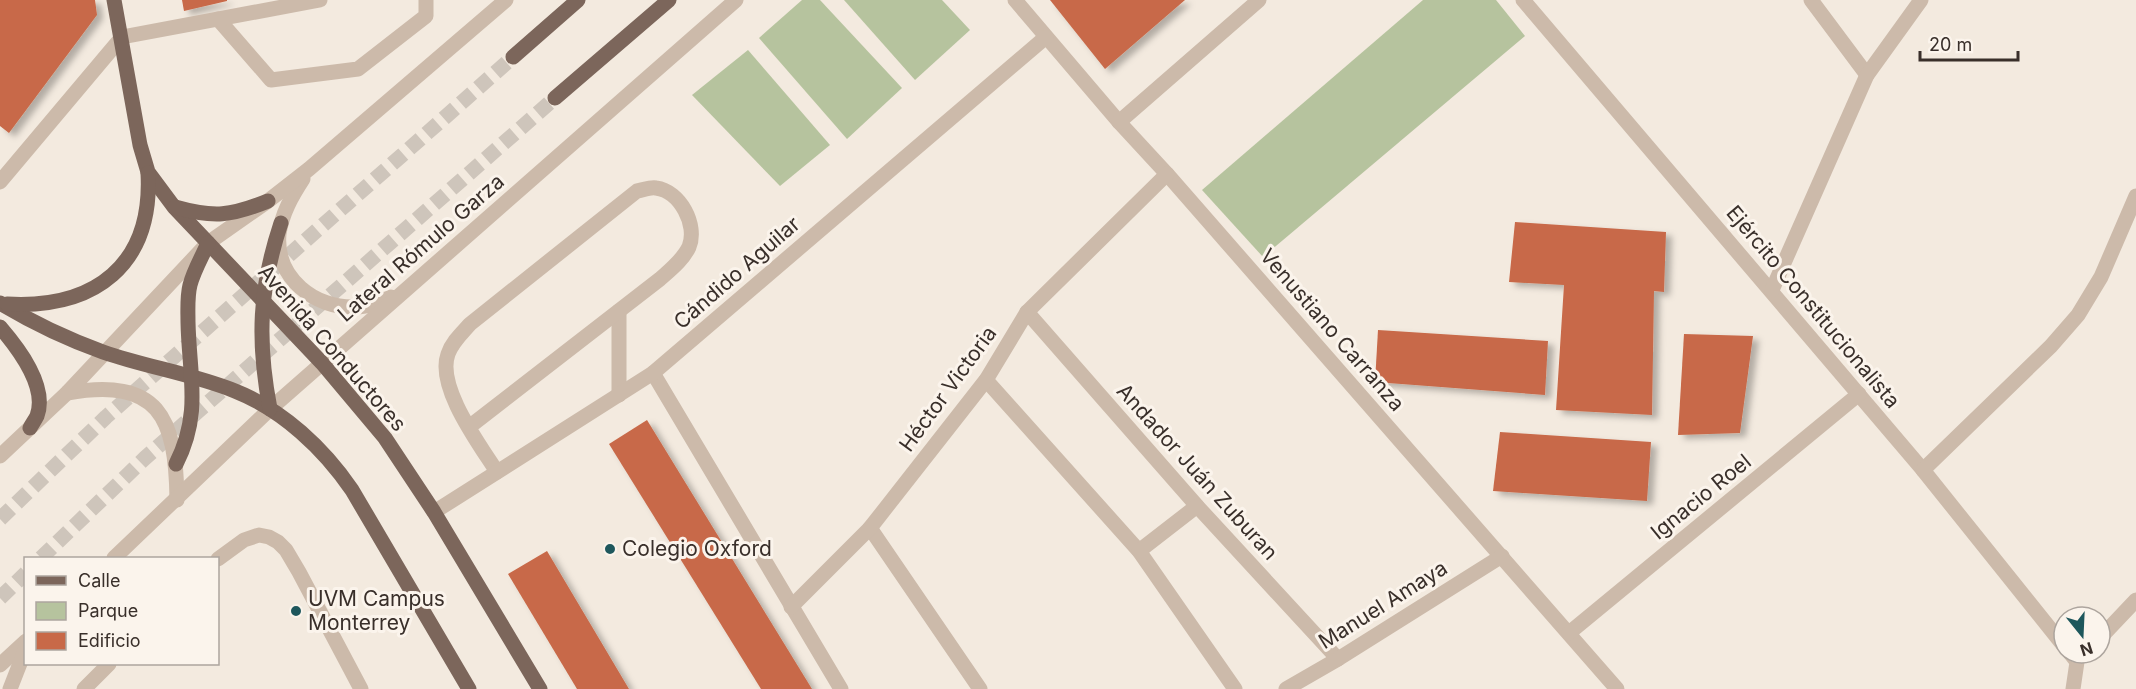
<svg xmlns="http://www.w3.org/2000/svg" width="2136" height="689" font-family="Inter,sans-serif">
  <defs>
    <filter id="shadow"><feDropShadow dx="6" dy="4" stdDeviation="3" flood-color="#0004"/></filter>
  </defs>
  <rect width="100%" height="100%" fill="#f3eadf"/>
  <g fill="#b6c39e">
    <path d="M 802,0 L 820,0 L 902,88 L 847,139 L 759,38 Z"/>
    <path d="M 844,0 L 942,0 L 970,30 L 915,80 Z"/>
    <path d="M 1423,0 L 1496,0 L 1525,36 L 1263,257 L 1202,190 Z"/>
    <path d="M 748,50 L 830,145 L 780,186 L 692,95 Z"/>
  </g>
  <g fill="#c86948" filter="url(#shadow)">
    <path d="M 0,0 L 95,0 L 97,15 L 9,133 L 0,126 Z"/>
    <path d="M 182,0 L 227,0 L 227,1 L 184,11 Z"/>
    <path d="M 1050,0 L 1185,0 L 1105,69 Z"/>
    <path d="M 1515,222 L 1666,232 L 1664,292 L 1654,291 L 1652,415 L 1556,410 L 1564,285 L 1509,282 Z"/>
    <path d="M 1378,330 L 1548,341 L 1545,395 L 1375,382 Z"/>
    <path d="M 1684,334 L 1753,336 L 1740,433 L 1678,435 Z"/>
    <path d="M 647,420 L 812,689 L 761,689 L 609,444 Z"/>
    <path d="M 1500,432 L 1651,442 L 1647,501 L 1493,491 Z"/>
    <path d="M 547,551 L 629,689 L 577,689 L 508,574 Z"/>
  </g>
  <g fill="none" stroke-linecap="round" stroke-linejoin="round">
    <g stroke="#cec5bb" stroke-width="15" stroke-dasharray="15 8" stroke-linecap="butt">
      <path d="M 0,519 L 106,417 L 513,57"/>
      <path d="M 41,558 L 145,458 L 555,98"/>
      <path d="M 0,598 L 26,573"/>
    </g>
    <g stroke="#ccbaaa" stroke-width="15">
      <path d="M 1015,0 L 1119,122 L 1167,174 L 1617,689"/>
      <path d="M 1523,0 L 1923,470 L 2064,646"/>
      <path d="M 1811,0 L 1867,75"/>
      <path d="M 218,19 L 271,80 L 358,69 L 426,16 L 426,0"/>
      <path d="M 1119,122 L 1259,0"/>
      <path d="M 303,179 C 292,196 282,213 279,234 C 275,278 315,309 356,307 C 369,307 380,302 391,297"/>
      <path d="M 0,182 L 122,37 L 320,0"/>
      <path d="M 1772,290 L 1867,75 L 1921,0"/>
      <path d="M 1027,312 L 1197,506 L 1338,659"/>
      <path d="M 653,373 L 841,689"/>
      <path d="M 986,380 L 1139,551 L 1235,689"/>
      <path d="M 67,393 C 159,377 176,417 177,500"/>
      <path d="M 619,395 L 619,311"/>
      <path d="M 469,427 L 660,279 C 670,270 683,260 689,247 C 698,225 680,191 656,188 C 650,187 643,190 637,191 L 470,324 C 462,333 452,342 448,354 C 436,387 480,445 497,472"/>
      <path d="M 0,456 L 67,393 L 208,243 L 268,201 L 309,169 L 506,0"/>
      <path d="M 1923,470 L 2051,346 L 2078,315 L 2101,277 L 2136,196"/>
      <path d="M 434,512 L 653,373 L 1046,37"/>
      <path d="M 870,528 L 980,689"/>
      <path d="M 1139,551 L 1197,506"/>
      <path d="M 114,558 L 270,409 L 736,0"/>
      <path d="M 218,559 L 244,540 L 259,535 L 269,537 L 278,542 L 286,550 L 299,572 L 361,689"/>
      <path d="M 791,607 L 870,528 L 986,380 L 1027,312 L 1167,174"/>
      <path d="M 1569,633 L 1859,394"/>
      <path d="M 2100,638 L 2136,600"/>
      <path d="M 2070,653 L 2077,662 L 2073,689"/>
      <path d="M 0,665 L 26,641"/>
      <path d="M 10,689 L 26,648"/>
      <path d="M 84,689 L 109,664"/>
      <path d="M 1286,689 L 1338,659 L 1502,556"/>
    </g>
    <g stroke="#7c665b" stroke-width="15">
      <path d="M 114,0 L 140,145 L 148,172 L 174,207 L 322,363 L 385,438 L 434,512 L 540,689"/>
      <path d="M 513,57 L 578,0"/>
      <path d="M 555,98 L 669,0"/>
      <path d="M 175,207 C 214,218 231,216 268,201"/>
      <path d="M 0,303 C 33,323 67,339 103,352 C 146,367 193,374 235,391 C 283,410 324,449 352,490 L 469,689"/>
      <path d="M 7,304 C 95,309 153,265 148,173"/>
      <path d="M 0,327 C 18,348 48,386 37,416 C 35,420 32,424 30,428"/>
      <path d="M 270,409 C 257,341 259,289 281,223"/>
      <path d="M 176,464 C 202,413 189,375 188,322 C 188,310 187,297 190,285 C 194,270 202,257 208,243"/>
    </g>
  </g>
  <g fill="#1e575c" stroke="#fbf4ec" stroke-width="2">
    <circle cx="610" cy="549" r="6"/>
    <circle cx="296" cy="611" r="6"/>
  </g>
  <g text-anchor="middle" stroke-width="6" stroke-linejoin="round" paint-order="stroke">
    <g font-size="21" fill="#392f2a" stroke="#fbf4ec">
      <text transform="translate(421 248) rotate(-41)" y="7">Lateral Rómulo Garza</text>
      <text transform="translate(737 273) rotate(-41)" y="7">Cándido Aguilar</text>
      <text transform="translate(1813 307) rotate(50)" y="7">Ejército Constitucionalista</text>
      <text transform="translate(1332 330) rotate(49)" y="7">Venustiano Carranza</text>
      <text transform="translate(332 348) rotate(49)" y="7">Avenida Conductores</text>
      <text transform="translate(948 389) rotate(-54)" y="7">Héctor Victoria</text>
      <text transform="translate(1197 472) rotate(48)" y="7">Andador Juán Zuburan</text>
      <text transform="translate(1701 497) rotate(-39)" y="7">Ignacio Roel</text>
      <text transform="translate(1383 605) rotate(-32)" y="7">Manuel Amaya</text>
    </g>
    <g font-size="21" fill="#392f2a" stroke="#fbf4ec" text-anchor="start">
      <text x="622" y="556">Colegio Oxford</text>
      <text x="308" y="606">UVM Campus<tspan x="308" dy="24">Monterrey</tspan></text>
    </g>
  </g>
  <rect x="24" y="557" width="195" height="108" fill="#fbf4ec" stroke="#ada59e" stroke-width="1.5"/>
  <rect x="36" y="576" width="30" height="9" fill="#7c665b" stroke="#ada59e" stroke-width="1.5"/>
  <text x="78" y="587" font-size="18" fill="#392f2a">Calle</text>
  <rect x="36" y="602" width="30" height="18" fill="#b6c39e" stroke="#ada59e" stroke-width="1.5"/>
  <text x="78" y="617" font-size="18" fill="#392f2a">Parque</text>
  <rect x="36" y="632" width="30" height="18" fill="#c86948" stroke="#ada59e" stroke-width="1.5"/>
  <text x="78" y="647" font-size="18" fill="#392f2a">Edificio</text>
  <g transform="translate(2082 635) rotate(162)"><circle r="28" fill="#fbf4ec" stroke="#ada59e" stroke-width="1.5"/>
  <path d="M0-4.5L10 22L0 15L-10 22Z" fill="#1e575c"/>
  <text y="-9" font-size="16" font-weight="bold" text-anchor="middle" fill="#392f2a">N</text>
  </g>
  <path d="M1920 51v9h98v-9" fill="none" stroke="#392f2a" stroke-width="3"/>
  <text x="1929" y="51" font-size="18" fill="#392f2a" stroke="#fbf4ec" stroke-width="4.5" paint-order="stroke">20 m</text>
</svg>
